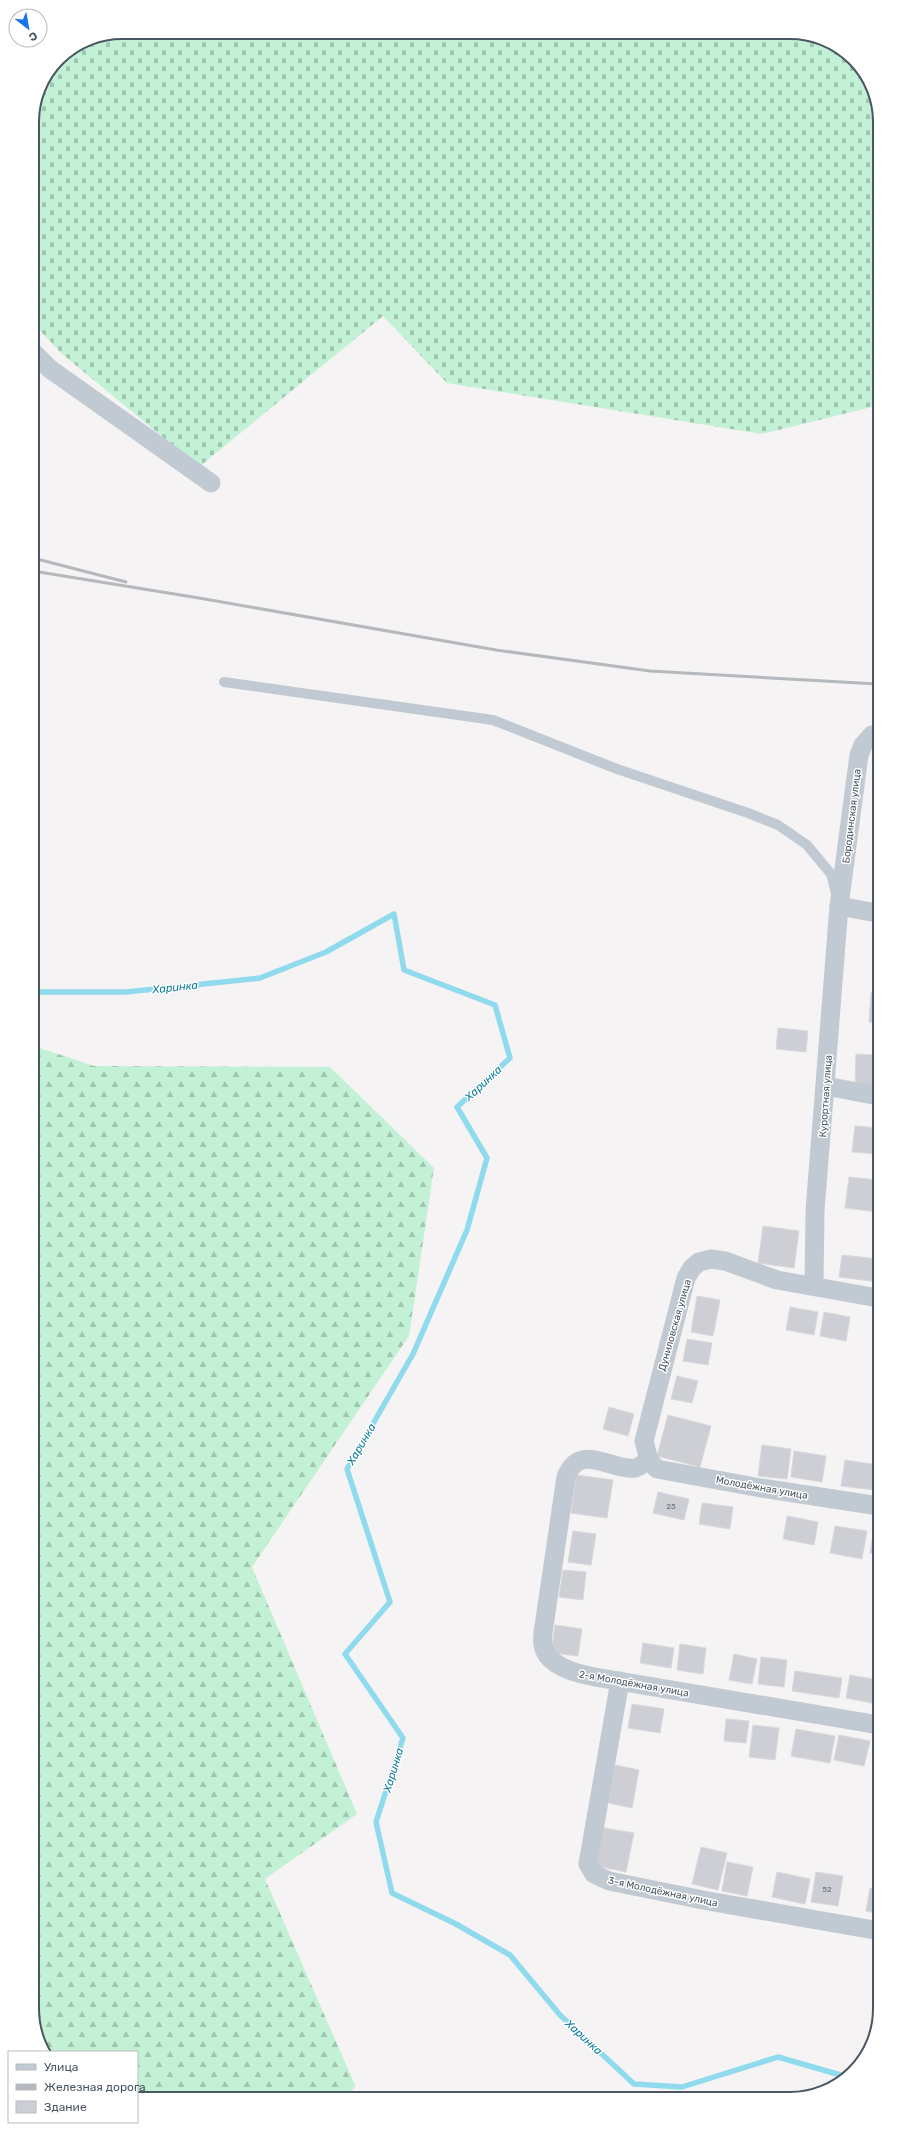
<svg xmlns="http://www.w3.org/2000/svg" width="912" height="2131" font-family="Rubik,sans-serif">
  <defs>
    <pattern id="forest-firs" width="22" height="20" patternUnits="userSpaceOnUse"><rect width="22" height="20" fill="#c3f1d5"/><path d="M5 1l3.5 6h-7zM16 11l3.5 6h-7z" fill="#a0c6b0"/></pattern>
    <pattern id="cemetery-stones" width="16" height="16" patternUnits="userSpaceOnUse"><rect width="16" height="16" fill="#c3f1d5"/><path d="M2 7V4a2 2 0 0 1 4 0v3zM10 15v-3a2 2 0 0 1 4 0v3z" fill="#a0c6b0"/></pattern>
  </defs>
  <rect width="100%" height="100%" fill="#f5f3f3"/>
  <path fill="url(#forest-firs)" d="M 34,1046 L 94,1066 L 330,1067 L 434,1168 L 409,1336 L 252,1567 L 357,1814 L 265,1879 L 355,2085 L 349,2097 L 137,2099 L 137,2052 L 47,2052 L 37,2037 Z"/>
  <path fill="url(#cemetery-stones)" d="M 122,32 L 796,32 L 845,51 L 875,94 L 876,406 L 762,434 L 447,383 L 383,316 L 199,467 L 61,353 L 33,323 L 32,117 L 39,88 L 59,58 L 88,39 Z"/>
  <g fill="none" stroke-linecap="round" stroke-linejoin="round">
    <path stroke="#90daee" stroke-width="5.5" d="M 34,992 L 126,992 L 260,978 L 326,952 L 394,914 L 404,970 L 495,1005 L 510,1058 L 457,1107 L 487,1158 L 467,1230 L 413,1354 L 347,1469 L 390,1602 L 345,1654 L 403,1738 L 376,1822 L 392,1893 L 456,1924 L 510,1955 L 560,2015 L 634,2084 L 682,2087 L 778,2057 L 844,2076"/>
  </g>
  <g fill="#cdcfd5" stroke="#d7d9de">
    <path d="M 875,934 L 877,935 L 877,962 L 872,961 Z"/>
    <path d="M 871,992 L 877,993 L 878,1023 L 869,1022 Z"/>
    <path d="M 778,1028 L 808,1031 L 806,1052 L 776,1049 Z"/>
    <path d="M 856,1054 L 878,1055 L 876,1086 L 855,1085 Z"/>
    <path d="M 855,1126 L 878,1128 L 878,1154 L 852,1152 Z"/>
    <path d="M 849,1177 L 878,1180 L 878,1212 L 845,1208 Z"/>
    <path d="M 763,1226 L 799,1231 L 794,1268 L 758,1263 Z"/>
    <path d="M 842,1255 L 878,1259 L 878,1282 L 839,1277 Z"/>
    <path d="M 697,1296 L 720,1300 L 713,1336 L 691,1332 Z"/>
    <path d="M 790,1307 L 818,1312 L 814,1335 L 786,1330 Z"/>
    <path d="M 824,1312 L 850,1317 L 846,1341 L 820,1336 Z"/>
    <path d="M 877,1319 L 878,1319 L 878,1349 L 874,1349 Z"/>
    <path d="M 687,1339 L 712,1343 L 708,1365 L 683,1361 Z"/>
    <path d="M 677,1376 L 698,1381 L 692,1403 L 671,1399 Z"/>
    <path d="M 609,1407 L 634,1414 L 628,1436 L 603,1429 Z"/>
    <path d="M 668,1415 L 711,1426 L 700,1467 L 657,1456 Z"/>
    <path d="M 762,1445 L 791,1449 L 787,1479 L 758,1476 Z"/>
    <path d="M 794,1451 L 826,1456 L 822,1482 L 791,1477 Z"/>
    <path d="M 845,1460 L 878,1465 L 874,1490 L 841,1486 Z"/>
    <path d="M 576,1475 L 613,1480 L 607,1518 L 571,1513 Z"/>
    <path d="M 658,1492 L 689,1499 L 684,1520 L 653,1513 Z"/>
    <path d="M 702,1503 L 733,1507 L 730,1529 L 699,1524 Z"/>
    <path d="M 787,1516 L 818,1522 L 814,1545 L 783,1539 Z"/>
    <path d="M 835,1526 L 867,1531 L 862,1559 L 830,1553 Z"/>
    <path d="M 874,1528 L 879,1529 L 879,1555 L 870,1553 Z"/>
    <path d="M 573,1531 L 596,1534 L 591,1565 L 568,1562 Z"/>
    <path d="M 563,1570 L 586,1572 L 583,1600 L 559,1597 Z"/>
    <path d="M 555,1625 L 582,1629 L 578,1656 L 551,1653 Z"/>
    <path d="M 643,1643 L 674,1648 L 671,1668 L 640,1663 Z"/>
    <path d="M 680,1644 L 706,1648 L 703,1674 L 677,1670 Z"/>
    <path d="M 734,1654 L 757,1659 L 752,1684 L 729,1680 Z"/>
    <path d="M 761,1657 L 787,1660 L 784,1687 L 758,1684 Z"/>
    <path d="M 795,1671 L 842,1678 L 839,1698 L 792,1691 Z"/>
    <path d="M 850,1675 L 879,1680 L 877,1704 L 846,1698 Z"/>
    <path d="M 632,1704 L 664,1709 L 660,1733 L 628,1728 Z"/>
    <path d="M 726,1719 L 749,1721 L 746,1743 L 724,1741 Z"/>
    <path d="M 753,1725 L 779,1728 L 775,1760 L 749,1757 Z"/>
    <path d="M 796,1729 L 835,1736 L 830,1763 L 791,1756 Z"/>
    <path d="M 839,1735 L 870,1741 L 864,1766 L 834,1760 Z"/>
    <path d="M 615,1765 L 639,1770 L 632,1808 L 608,1803 Z"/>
    <path d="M 604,1828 L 634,1833 L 626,1872 L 597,1866 Z"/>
    <path d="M 701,1847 L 727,1853 L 718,1890 L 692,1884 Z"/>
    <path d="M 727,1862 L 753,1867 L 747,1896 L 722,1891 Z"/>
    <path d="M 777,1872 L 810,1879 L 805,1904 L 772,1897 Z"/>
    <path d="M 816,1872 L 843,1876 L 838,1906 L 811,1902 Z"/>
    <path d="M 870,1888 L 880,1889 L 880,1914 L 866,1911 Z"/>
  </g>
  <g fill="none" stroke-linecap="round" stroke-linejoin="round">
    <path stroke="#c1cad2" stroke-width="10" d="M 224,682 L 493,720 L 617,769 L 748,813 L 778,825 L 807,845 L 831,874 L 836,893"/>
    <g stroke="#c1cad2" stroke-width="19">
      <path d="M 33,352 L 50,369 L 211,483"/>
      <path d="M 839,906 L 877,913"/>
      <path d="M 826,1086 L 878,1096"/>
      <path d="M 814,1286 L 815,1211 L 839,906 L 859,755 L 863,745 L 872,735 L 877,735"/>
      <path d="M 878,1298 L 777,1280 L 725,1261 L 711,1259 L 699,1262 L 692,1268 L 686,1278 L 644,1441 L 649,1460 L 657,1469 L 761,1488 L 879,1506"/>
      <path d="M 649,1460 C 644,1463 640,1467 635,1468 C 611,1471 580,1441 566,1477 L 543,1633 C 543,1637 542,1642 543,1645 C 546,1666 578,1674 595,1677 L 879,1725"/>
      <path d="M 620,1681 L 588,1864 L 594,1874 L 609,1881 L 708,1901 L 880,1931"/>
    </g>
    <g stroke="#b5b8bd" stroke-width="3">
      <path d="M 33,558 L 126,582"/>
      <path d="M 33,571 L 199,598 L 496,650 L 650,671 L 877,684"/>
    </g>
  </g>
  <g text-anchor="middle" stroke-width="3" stroke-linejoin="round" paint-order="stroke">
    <g font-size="8" fill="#6b747e">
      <text x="671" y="1509">25</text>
      <text x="827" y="1892">52</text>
    </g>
    <g font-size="10" fill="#4a5661" stroke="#fff">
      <text transform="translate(851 816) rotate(-83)" y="4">Бородинская улица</text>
      <text transform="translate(825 1096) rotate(-86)" y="4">Курортная улица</text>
      <text transform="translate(674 1325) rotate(-74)" y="4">Дуниловская улица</text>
      <text transform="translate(762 1487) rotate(10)" y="4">Молодёжная улица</text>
      <text transform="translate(634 1683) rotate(10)" y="4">2-я Молодёжная улица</text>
      <text transform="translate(663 1891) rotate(12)" y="4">3-я Молодёжная улица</text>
    </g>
    <g font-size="11" font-style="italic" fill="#0c7c9b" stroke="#fff">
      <text transform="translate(175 987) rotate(-6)" y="4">Харинка</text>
      <text transform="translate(483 1083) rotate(-43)" y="4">Харинка</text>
      <text transform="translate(361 1444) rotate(-60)" y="4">Харинка</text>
      <text transform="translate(393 1770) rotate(-73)" y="4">Харинка</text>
      <text transform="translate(584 2037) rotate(43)" y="4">Харинка</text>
    </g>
  </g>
  <path d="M0 0H912V2131H0ZM122 39H790A83 83 0 0 1 873 122V2009A83 83 0 0 1 790 2092H122A83 83 0 0 1 39 2009V122A83 83 0 0 1 122 39Z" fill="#fff" fill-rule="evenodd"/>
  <path fill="none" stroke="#4a5661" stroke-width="2" d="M122 39H790A83 83 0 0 1 873 122V2009A83 83 0 0 1 790 2092H122A83 83 0 0 1 39 2009V122A83 83 0 0 1 122 39Z"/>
  <rect x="8" y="2051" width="130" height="72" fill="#ffffff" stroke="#b7bbc0"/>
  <rect x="16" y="2064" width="20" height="6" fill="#c1cad2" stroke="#b7bbc0"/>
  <text x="44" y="2071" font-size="12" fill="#4a5661">Улица</text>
  <rect x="16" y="2084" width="20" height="6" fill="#b5b8bd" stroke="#b7bbc0"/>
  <text x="44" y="2091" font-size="12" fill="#4a5661">Железная дорога</text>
  <rect x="16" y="2101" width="20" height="12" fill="#cdcfd5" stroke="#b7bbc0"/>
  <text x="44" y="2111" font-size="12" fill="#4a5661">Здание</text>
  <g transform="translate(28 28) rotate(149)"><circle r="19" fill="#ffffff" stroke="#b7bbc0"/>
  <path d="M0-3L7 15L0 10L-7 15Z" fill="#1a73e8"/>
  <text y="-6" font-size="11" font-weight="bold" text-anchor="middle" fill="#4a5661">С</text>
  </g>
</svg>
